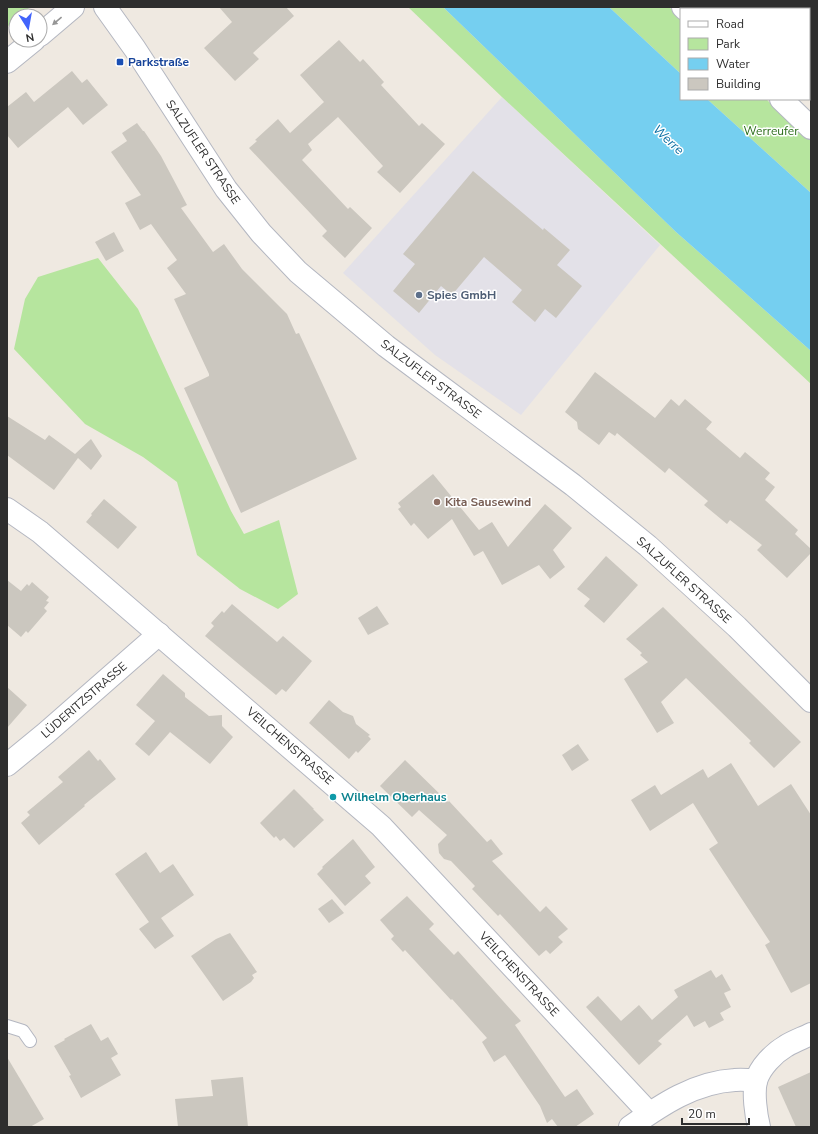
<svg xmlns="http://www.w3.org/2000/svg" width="818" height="1134" font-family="'Nunito Sans',sans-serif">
  <rect width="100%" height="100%" fill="#efe9e1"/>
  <path fill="#e3e1e8" d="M 502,97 L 660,245 L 521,415 L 435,355 L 343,273 Z"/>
  <g fill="#b6e59e">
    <path d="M 7,7 L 30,7 L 20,16 L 16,16 L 16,19 L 7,27 Z"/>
    <path d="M 408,7 L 443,7 L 676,232 L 811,351 L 811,384 L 502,97 Z"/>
    <path d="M 609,7 L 669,7 L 681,18 L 681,74 Z"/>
    <path d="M 707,99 L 766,99 L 811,141 L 811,193 Z"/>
    <path d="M 98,258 L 138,309 L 231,511 L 244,534 L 279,520 L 298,594 L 278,609 L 240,589 L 197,555 L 177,482 L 143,457 L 85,424 L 14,349 L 25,299 L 38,277 Z"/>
  </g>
  <path fill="#75cff0" d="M 443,7 L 609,7 L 681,74 L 681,99 L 707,99 L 811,193 L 811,351 L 676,232 Z"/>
  <g fill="#cbc7bf">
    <path d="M 219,7 L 286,7 L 294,16 L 253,53 L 259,59 L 235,81 L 204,48 L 232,22 Z"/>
    <path d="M 339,40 L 360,62 L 363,59 L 384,82 L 381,85 L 419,126 L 422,123 L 445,144 L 400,193 L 377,172 L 383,166 L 338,117 L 308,144 L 312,150 L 302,160 L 348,209 L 350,207 L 372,228 L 345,258 L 322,236 L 327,231 L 249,148 L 257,141 L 255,140 L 278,119 L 290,133 L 324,102 L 300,75 Z"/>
    <path d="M 72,71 L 82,83 L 87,79 L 108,105 L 83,125 L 68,107 L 18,148 L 7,135 L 7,107 L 26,92 L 34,102 Z"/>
    <path d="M 137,123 L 143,131 L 144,131 L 161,156 L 187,205 L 181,208 L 213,252 L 224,244 L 242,269 L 287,314 L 296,334 L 299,333 L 357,459 L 241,513 L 184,388 L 209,376 L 209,374 L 174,299 L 186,294 L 167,268 L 177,260 L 151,224 L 140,230 L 125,203 L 141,195 L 111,152 L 127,141 L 122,133 Z"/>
    <path d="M 473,171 L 543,230 L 544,228 L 570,250 L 557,265 L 582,286 L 556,318 L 545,309 L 535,322 L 512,302 L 522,290 L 484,257 L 452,295 L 441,286 L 419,313 L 393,291 L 415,264 L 403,254 Z"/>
    <path d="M 114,232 L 124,251 L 106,261 L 95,242 Z"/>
    <path d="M 595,372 L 655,418 L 671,399 L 679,406 L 685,399 L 712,422 L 706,429 L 740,458 L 745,452 L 770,473 L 765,479 L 775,487 L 765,500 L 798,530 L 795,534 L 811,549 L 811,553 L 787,578 L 757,550 L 762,545 L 730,520 L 727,524 L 704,505 L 708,501 L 669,468 L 665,473 L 617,433 L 615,436 L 609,432 L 599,445 L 578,429 L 577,422 L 565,412 Z"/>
    <path d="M 7,416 L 45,440 L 49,435 L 75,454 L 91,439 L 102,456 L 91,470 L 78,458 L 54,490 L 7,455 Z"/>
    <path d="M 433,474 L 479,530 L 492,522 L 508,547 L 545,504 L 572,528 L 553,550 L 565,567 L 550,579 L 539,565 L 502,585 L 483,551 L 474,556 L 452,519 L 428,539 L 414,523 L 411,526 L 398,509 L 401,507 L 398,503 Z"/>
    <path d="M 104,499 L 137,527 L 118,549 L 86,522 L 92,515 L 91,514 Z"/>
    <path d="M 606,556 L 638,585 L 604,623 L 584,606 L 590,599 L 577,589 Z"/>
    <path d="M 7,580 L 21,591 L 27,584 L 29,586 L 32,582 L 49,597 L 46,601 L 49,602 L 44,608 L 47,611 L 28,633 L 26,631 L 21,637 L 7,625 Z"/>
    <path d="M 232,604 L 277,642 L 283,636 L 312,661 L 286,692 L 282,689 L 276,695 L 205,636 L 214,626 L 211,623 L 222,611 L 224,613 Z"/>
    <path d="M 377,606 L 389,624 L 368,635 L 358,618 Z"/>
    <path d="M 663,607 L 801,742 L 774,768 L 749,743 L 751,741 L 686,678 L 661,702 L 674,723 L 657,733 L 624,679 L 648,662 L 640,655 L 642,653 L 626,639 Z"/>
    <path d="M 163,674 L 185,693 L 185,697 L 209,716 L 222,715 L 222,726 L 233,737 L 210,764 L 170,732 L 149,756 L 135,744 L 155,721 L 136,705 Z"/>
    <path d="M 7,687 L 27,705 L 7,728 Z"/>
    <path d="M 329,700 L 343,712 L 353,716 L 356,724 L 370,735 L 368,736 L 371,739 L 358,753 L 356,751 L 349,759 L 309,723 Z"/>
    <path d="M 578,744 L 589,760 L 572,771 L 562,755 Z"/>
    <path d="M 89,750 L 98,761 L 100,759 L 116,779 L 84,805 L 85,806 L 39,845 L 21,823 L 30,815 L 27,812 L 63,782 L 58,777 Z"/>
    <path d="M 405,760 L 448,802 L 449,801 L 487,842 L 491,839 L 503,854 L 492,861 L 540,912 L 546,906 L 568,929 L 558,937 L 563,942 L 550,954 L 546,950 L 539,956 L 500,914 L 498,916 L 472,889 L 475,886 L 451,861 L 444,859 L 439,853 L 438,844 L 447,835 L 419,810 L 412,817 L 380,786 Z"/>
    <path d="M 731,763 L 758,806 L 791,784 L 811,815 L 811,983 L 791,993 L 765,945 L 770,942 L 709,849 L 718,843 L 693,803 L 650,831 L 631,800 L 655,785 L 661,795 L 703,769 L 708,778 Z"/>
    <path d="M 294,789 L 314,809 L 313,809 L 324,820 L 294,848 L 284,838 L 280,841 L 276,836 L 274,838 L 260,823 Z"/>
    <path d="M 353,839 L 375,867 L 365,876 L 371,883 L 345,906 L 317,874 L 323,868 L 322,867 Z"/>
    <path d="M 146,852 L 160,873 L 173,864 L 194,895 L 161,918 L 174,936 L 155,949 L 139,929 L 149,922 L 115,874 Z"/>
    <path d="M 407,896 L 434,924 L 429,929 L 454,955 L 458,951 L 521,1021 L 515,1025 L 565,1097 L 577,1089 L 594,1114 L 575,1127 L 558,1127 L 552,1119 L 547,1123 L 540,1106 L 505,1055 L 494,1062 L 482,1042 L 487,1038 L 452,999 L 451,1000 L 405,950 L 403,952 L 391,939 L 394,936 L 380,920 Z"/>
    <path d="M 332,899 L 344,913 L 329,923 L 318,909 Z"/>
    <path d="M 230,933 L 257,972 L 252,975 L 254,978 L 251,982 L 223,1001 L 191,956 L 216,939 Z"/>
    <path d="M 711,970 L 716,978 L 722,974 L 731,990 L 724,993 L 731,1007 L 720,1013 L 724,1020 L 709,1028 L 705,1021 L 694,1027 L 687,1015 L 658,1041 L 662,1044 L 639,1065 L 586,1007 L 598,996 L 621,1021 L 639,1005 L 652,1020 L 678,997 L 674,990 Z"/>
    <path d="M 91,1024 L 101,1041 L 108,1037 L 118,1054 L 111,1058 L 121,1075 L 81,1098 L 69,1076 L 71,1075 L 54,1046 L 65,1040 L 64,1039 Z"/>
    <path d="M 7,1057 L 44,1119 L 30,1127 L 7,1127 Z"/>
    <path d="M 811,1072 L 811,1127 L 796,1127 L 778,1087 Z"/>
    <path d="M 243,1077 L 248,1127 L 178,1127 L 175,1099 L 213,1096 L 211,1080 Z"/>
  </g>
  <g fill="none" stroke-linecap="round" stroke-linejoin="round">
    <defs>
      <path id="service" d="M 7,1026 L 23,1031 L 30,1041"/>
      <g id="minor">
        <path d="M 683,7 L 685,9"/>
        <path d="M 40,35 L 73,7"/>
        <path d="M 7,62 L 34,40"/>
        <path d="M 781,99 L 811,128"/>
        <path d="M 7,509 L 40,532 L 381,826 L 649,1113"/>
        <path d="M 7,765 L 46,733 L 159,634"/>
        <path d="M 630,1127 C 661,1105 695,1082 735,1080 C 742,1079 749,1080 756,1081"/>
        <path d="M 759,1127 C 756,1115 753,1093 756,1081 C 760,1067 774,1053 786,1046 C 794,1041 803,1038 811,1034"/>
      </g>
      <path id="secondary" d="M 105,7 L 135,49 L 226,189 L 261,233 L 298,272 L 386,346 L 573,485 L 648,546 L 737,627 L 811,701"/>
    </defs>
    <use href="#service" stroke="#b4b7c1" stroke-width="14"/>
    <use href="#minor" stroke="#b4b7c1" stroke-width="24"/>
    <use href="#secondary" stroke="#b4b7c1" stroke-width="24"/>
    <use href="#service" stroke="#fff" stroke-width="12"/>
    <use href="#minor" stroke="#fff" stroke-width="22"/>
    <use href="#secondary" stroke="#fff" stroke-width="22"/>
  </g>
  <defs><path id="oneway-solid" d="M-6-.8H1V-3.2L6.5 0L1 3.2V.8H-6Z"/></defs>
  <use fill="#969696" href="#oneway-solid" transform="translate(57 21) rotate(140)"/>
  <rect fill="#1a4fb4" stroke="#fff" stroke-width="1.5" x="116" y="58" width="8" height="8" rx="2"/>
  <circle fill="#5c6f8a" stroke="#fff" stroke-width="1.5" cx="419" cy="295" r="4"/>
  <circle fill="#8d6e63" stroke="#fff" stroke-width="1.5" cx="437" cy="502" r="4"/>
  <circle fill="#0f9aa8" stroke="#fff" stroke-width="1.5" cx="333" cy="797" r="4"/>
  <g text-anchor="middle" stroke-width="3" stroke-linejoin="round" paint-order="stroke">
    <g font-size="12" font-weight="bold" fill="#164399" stroke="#fff" text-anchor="start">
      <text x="128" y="66">Parkstraße</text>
    </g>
    <g font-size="12" fill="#2c6e1b" stroke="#fff">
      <text x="771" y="135">Werreufer</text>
    </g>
    <g font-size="12" fill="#2e2e2e" stroke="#fff">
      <text transform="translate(203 152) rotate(56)" y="4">SALZUFLER STRASSE</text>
      <text transform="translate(431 379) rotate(37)" y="4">SALZUFLER STRASSE</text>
      <text transform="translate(684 580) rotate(42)" y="4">SALZUFLER STRASSE</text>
      <text transform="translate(84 700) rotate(-41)" y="4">LÜDERITZSTRASSE</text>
      <text transform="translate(290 746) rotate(41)" y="4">VEILCHENSTRASSE</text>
      <text transform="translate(519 974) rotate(47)" y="4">VEILCHENSTRASSE</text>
    </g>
    <g font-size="12" font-weight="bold" fill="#4e5e75" stroke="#fff" text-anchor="start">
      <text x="427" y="299">Spies GmbH</text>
    </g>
    <g font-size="12" font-weight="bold" fill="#785e54" stroke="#fff" text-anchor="start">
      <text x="445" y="506">Kita Sausewind</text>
    </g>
    <g font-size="12" font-weight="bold" fill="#0d838f" stroke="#fff" text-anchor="start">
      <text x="341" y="801">Wilhelm Oberhaus</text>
    </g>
    <g font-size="13" font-style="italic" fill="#0d6fa3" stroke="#fff">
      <text transform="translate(669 139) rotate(43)" y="5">Werre</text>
    </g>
  </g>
  <rect width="818" height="1134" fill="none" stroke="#2e2e2e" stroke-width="16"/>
  <rect x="680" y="8" width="130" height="92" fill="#ffffff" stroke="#ababab"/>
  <rect x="688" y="21" width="20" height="6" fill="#ffffff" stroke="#ababab"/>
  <text x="716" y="28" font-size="12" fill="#2e2e2e">Road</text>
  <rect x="688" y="38" width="20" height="12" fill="#b6e59e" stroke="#ababab"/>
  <text x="716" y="48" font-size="12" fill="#2e2e2e">Park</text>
  <rect x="688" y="58" width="20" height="12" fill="#75cff0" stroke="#ababab"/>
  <text x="716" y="68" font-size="12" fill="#2e2e2e">Water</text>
  <rect x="688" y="78" width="20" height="12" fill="#cbc7bf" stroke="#ababab"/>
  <text x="716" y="88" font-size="12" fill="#2e2e2e">Building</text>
  <g transform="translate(28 28) rotate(169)"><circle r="19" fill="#ffffff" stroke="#ababab"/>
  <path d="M0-3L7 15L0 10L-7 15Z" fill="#4264fb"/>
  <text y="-6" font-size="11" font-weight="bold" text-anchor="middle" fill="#2e2e2e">N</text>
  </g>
  <path d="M682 1118v6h67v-6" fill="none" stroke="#2e2e2e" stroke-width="2"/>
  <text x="688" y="1118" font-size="12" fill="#2e2e2e" stroke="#ffffff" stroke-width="3" paint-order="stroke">20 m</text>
</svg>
